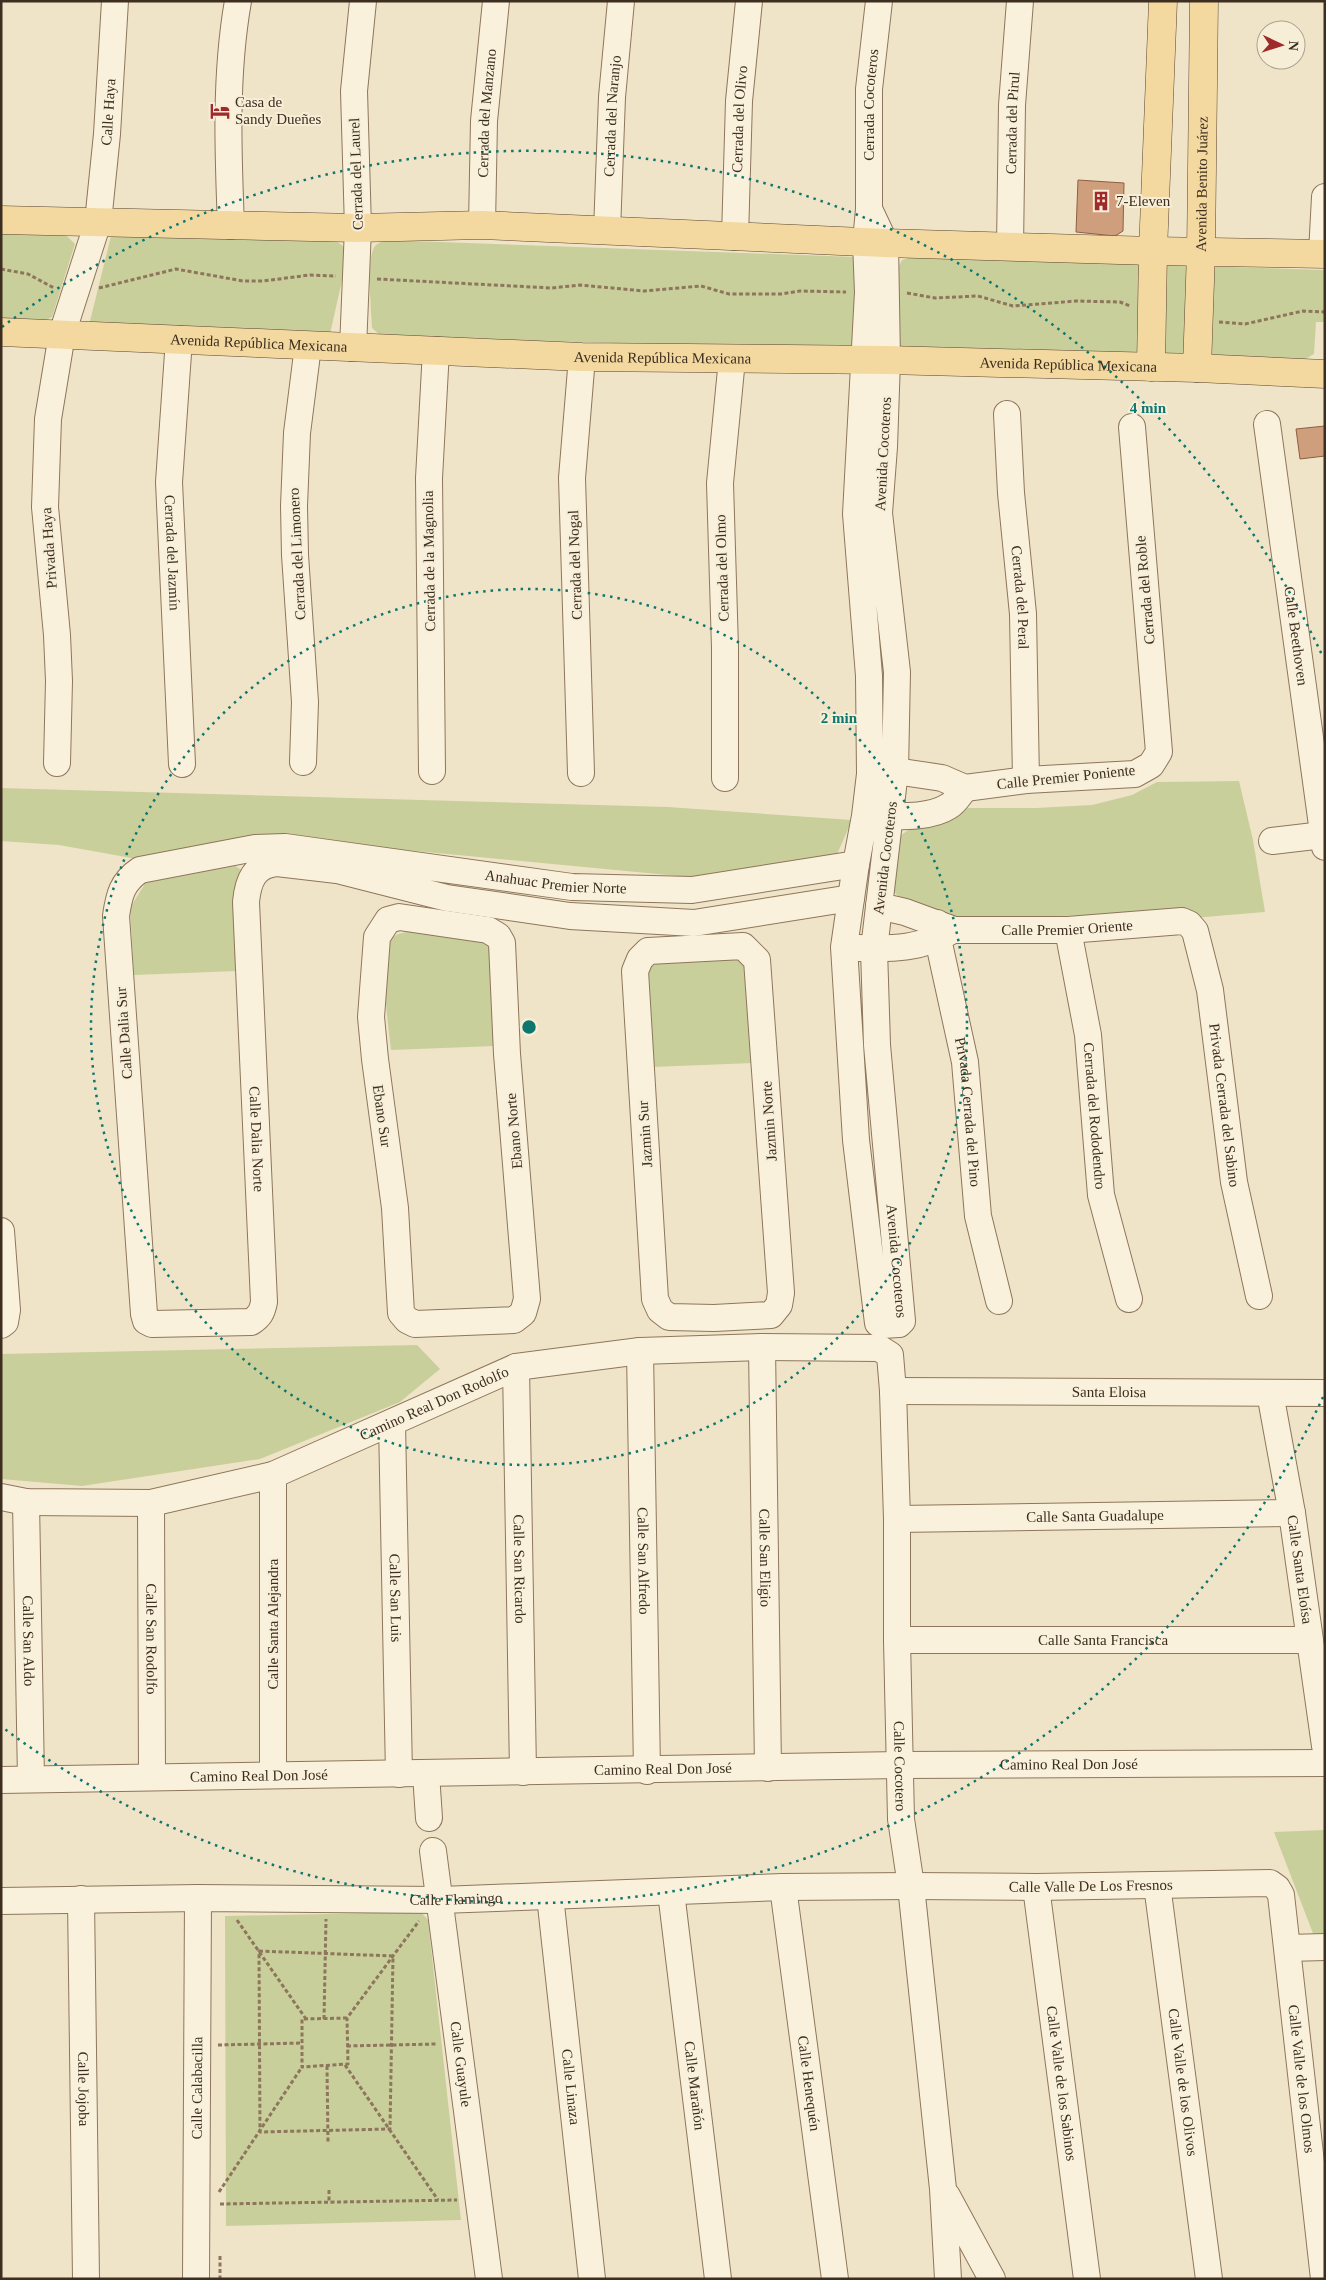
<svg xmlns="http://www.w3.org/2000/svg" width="1326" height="2280" font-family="Georgia,serif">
  <rect width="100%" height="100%" fill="#f0e4c8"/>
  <g fill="#c9cf9b">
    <path d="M 1,228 L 62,231 L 75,244 L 52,317 L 36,325 L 1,324 Z"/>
    <path d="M 111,236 L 335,240 L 344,247 L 345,260 L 343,276 L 330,334 L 89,325 Z"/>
    <path d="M 384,240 L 856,257 L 855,349 L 382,337 L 372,328 C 371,310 367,264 373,250 C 375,244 379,243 384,240 Z"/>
    <path d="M 911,257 L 1325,270 L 1325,322 L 1316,322 L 1314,354 L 1295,365 L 902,349 L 896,339 L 897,270 L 902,260 Z"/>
    <path d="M 1239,781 L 1253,840 L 1265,912 L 1193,918 L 1110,915 L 951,918 L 909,907 L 893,891 L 897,838 L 924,819 L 968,808 L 1036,808 L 1092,805 L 1132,795 L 1157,782 Z"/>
    <path d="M 1,788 L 668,807 L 852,820 L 835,859 L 720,880 L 384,848 L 137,859 L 59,845 L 1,841 Z"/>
    <path d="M 234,865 L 243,871 L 238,971 L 134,975 L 130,908 L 146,882 L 189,869 Z"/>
    <path d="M 410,931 L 483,941 L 492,948 L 495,1046 L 391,1050 C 387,1015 381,975 388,940 L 398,934 Z"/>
    <path d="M 733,955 L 746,962 L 753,1063 L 653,1067 L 645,982 L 651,967 L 663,960 Z"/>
    <path d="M 417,1345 L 440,1369 L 400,1402 L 260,1459 L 82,1486 L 1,1479 L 1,1354 Z"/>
    <path d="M 1325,1830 L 1325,1935 L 1314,1936 L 1274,1832 Z"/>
    <path d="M 421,1912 L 428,1920 L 461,2220 L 226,2226 L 225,1916 Z"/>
  </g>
  <g fill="#cf9f7d" stroke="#8d5f41">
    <path d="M 1078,180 L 1124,183 L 1123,231 L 1115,236 L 1076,232 Z"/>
    <path d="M 1325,426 L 1325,456 L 1300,459 L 1296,429 Z"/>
  </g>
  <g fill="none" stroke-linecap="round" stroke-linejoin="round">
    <defs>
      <g id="minor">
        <path id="s1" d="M 869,209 L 885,243 L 887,360 L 884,447 L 879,513 L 897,672 L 895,771 L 874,949 L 877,1045 L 902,1321 L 899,1324 L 882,1325 L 878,1323 L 856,1140 L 844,947 L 856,864 L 865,816 L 870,774 L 869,676 L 856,514 L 868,292 L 866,242 L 869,209 L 869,89 L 879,1"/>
        <path id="s2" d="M 482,225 L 484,121 L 496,1"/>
        <path d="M 231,226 C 228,152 225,75 238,1"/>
        <path id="s3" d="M 607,231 L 612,97 L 621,1"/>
        <path id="s4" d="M 735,237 L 739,101 L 749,1"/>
        <path id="s5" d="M 1010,247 L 1012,105 L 1020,1"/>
        <path d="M 1322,253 L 1325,197"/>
        <path id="s6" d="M 179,339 L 169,482 L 182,764"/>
        <path d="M 353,348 L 358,228 L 354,91 L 363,1"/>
        <path id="s7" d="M 1007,414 L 1011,493 L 1023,614 L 1026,780"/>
        <path id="s8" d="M 1267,424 L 1325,847"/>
        <path d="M 303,762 L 305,702 L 295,555 L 294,506 L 297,433 L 308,346"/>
        <path id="s9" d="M 57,763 L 59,681 L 57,635 L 45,507 L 48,419 L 62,334 L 98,222 L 107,134 L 115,1"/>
        <path d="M 432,771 L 429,478 L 436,350"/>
        <path d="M 895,771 L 942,778 L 965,788 L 1026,780 L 1135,774 L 1151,765 L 1159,752 L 1132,427"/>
        <path d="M 581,773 L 572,478 L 582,357"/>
        <path d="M 725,778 L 725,648 L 720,483 L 732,359"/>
        <path d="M 873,816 C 896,816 929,819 949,806 C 956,802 960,794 965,788"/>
        <path d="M 1272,841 L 1323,835"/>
        <path id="s10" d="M 851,898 L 694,923 L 570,916 L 447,898 L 337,870 L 277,863 C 254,865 248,881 246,902 L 264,1302 C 262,1312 260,1316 251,1322 L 152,1324 L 146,1321 L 144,1314 L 116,916 C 119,895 122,882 140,870 L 255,848 L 285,847 L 572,887 L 692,890 L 856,864"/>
        <path id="s11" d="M 879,906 L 905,912 L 954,930 L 1068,930 L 1182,921 L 1189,924 L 1195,931 L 1210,990 L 1234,1182 L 1259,1296"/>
        <path d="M 399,917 L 488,930 L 498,936 L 502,943 L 507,1054 L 527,1299 L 523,1313 L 514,1320 L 415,1324 L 407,1320 L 401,1313 L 395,1208 L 375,1059 L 371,1017 L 377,937 L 388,920 Z"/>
        <path id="s12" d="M 937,923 L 938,939 L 965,1062 L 978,1216 L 999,1301"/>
        <path id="s13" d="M 1068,930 L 1088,1035 L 1101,1195 L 1129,1299"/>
        <path d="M 743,946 L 757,960 L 781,1293 L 779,1305 L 771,1315 L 714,1318 L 669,1317 L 660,1310 L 655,1299 L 635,971 L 640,959 L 648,951 Z"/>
        <path d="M 858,948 C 894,949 921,949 953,930"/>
        <path d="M 1,1231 L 7,1310 L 5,1322 L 1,1325"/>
        <path id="s14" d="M 762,1347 L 768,1768"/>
        <path id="s15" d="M 640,1351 L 647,1771"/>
        <path id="s16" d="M 516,1367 L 523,1772"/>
        <path id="s17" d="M 893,1391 L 1325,1393"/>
        <path id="s18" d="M 1270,1393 L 1292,1513 L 1325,1746"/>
        <path id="s19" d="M 392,1423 L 399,1774"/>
        <path d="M 273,1475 L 273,1774"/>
        <path id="s20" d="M 1,1497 L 26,1502 L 151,1503 L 273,1475 L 516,1367 L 640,1351 L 762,1347 L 879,1348 L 890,1355 L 893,1391 L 897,1519 L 897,1640 L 901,1819 L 911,1886 L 943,2189 L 948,2279"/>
        <path id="s21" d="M 26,1502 L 31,1779"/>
        <path id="s22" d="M 151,1503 L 152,1776"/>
        <path id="s23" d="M 897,1519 L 1292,1513"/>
        <path id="s24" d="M 897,1640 L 1309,1640"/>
        <path d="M 426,1774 L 429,1818"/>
        <path id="s25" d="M 1,1780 L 900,1765 L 1325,1763"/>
        <path id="s26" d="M 433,1851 L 489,2279"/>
        <path id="s27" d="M 1157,1885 L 1209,2279"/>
        <path id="s28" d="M 783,1887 L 835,2279"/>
        <path id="s29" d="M 1036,1887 L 1087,2279"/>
        <path id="s30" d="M 671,1892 L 718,2279"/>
        <path id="s31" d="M 550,1896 L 592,2279"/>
        <path id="s32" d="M 81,1899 L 86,2279"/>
        <path id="s33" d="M 1,1901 L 198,1898 L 441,1900 L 783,1887 L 911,1886 L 1036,1887 L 1270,1883 L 1277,1888 L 1281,1895 L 1324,2279"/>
        <path d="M 1288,1948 L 1325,1947"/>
        <path d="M 947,2196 L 992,2279"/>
        <path id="s34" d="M 196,2279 L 198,1898"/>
      </g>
      <g id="major">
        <path d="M 1,220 L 358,228 L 482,225 L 885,243 L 1153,251 L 1325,254"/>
        <path id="s35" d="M 1,332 L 582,357 L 887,360 L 1197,368 L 1325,374"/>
        <path d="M 1151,367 L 1153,251 L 1163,1"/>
        <path id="s36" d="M 1197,368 L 1201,252 L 1204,1"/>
      </g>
    </defs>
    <use href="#minor" stroke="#8d765c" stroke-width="28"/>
    <use href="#major" stroke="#5b4430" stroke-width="29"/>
    <g stroke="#8d765c" stroke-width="3" stroke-dasharray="4 2.5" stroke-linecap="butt">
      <path d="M 1,269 L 28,274 L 54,288"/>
      <path d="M 377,279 L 552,288 L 580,285 L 644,291 L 701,286 L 729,294 L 781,294 L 800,291 L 846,292"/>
      <path d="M 99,288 L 176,269 L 243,281 L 263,281 L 310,275 L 336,276"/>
      <path d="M 907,293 L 935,298 L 978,296 L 1013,306 L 1076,301 L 1120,302 L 1130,306"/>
      <path d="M 1219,322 L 1245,324 L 1303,311 L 1325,312"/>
      <path d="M 237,1920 L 306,2019"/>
      <path d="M 259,1951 L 393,1956 L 390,2129 L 260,2132 Z"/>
      <path d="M 347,2018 L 302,2019 L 302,2067 L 348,2064 L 347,2018 L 419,1921"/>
      <path d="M 324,2019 L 326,1919"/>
      <path d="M 218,2045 L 302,2043"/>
      <path d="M 347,2046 L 437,2044"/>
      <path d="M 345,2065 L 438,2200"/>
      <path d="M 327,2066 L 328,2142"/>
      <path d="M 329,2190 L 329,2202"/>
      <path d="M 219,2192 L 302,2067"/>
      <path d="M 220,2204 L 457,2200"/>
      <path d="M 220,2256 L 220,2279"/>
    </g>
    <use href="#minor" stroke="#faf1dc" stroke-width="26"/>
    <use href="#major" stroke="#f3d9a0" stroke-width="28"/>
  </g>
  <g fill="none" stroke="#0f766e" stroke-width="2.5" stroke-dasharray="2.5 5">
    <circle cx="529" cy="1027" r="438"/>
    <path d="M1323 1397A876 876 0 0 1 2 1727M2 327A876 876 0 0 1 1323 657"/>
  </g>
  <defs>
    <symbol id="hotel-bare" viewBox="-9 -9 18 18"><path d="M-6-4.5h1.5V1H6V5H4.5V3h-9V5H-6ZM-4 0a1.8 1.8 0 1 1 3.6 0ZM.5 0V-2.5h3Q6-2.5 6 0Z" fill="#9e2a2b" stroke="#f7eed8" stroke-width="2.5" paint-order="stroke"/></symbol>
    <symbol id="building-bare" viewBox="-9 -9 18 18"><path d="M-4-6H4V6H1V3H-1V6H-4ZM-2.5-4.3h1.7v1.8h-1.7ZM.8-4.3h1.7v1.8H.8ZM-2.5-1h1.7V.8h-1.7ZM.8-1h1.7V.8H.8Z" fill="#9e2a2b" stroke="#f7eed8" stroke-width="2.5" paint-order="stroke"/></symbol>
  </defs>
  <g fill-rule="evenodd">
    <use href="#hotel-bare" x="206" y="97" width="28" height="28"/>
    <use href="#building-bare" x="1087" y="187" width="28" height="28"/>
  </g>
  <g text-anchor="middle" stroke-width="4" stroke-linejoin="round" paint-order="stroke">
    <g font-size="15" fill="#3d2e20" stroke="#f7eed8" text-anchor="start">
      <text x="235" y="107">Casa de<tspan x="235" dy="17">Sandy Dueñes</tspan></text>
      <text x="1116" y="206">7-Eleven</text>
    </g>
    <g font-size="15" fill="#3d2e20" stroke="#f7eed8">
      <text dy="5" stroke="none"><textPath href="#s1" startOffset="2368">Cerrada Cocoteros</textPath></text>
      <text dy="5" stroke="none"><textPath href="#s9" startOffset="659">Calle Haya</textPath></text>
      <text dy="5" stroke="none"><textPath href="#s2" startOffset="112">Cerrada del Manzano</textPath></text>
      <text dy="5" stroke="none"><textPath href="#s3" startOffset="115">Cerrada del Naranjo</textPath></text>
      <text dy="5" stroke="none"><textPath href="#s4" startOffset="118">Cerrada del Olivo</textPath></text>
      <text dy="5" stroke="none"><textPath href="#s5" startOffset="124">Cerrada del Pirul</textPath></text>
      <text transform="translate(356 174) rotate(-92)" y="5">Cerrada del Laurel</text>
      <text dy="5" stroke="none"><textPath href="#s36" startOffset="184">Avenida Benito Juárez</textPath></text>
      <text dy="5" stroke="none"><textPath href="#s35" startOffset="258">Avenida República Mexicana</textPath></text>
      <text dy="5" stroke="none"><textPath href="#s35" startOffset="662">Avenida República Mexicana</textPath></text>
      <text dy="5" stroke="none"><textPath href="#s35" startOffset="1068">Avenida República Mexicana</textPath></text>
      <text transform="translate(883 454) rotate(-87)" y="5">Avenida Cocoteros</text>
      <text transform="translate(49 548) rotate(-94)" y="5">Privada Haya</text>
      <text dy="5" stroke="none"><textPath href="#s6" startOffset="214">Cerrada del Jazmín</textPath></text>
      <text transform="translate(297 554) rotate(-93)" y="5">Cerrada del Limonero</text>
      <text transform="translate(429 561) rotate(-91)" y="5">Cerrada de la Magnolia</text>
      <text transform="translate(575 565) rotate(-92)" y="5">Cerrada del Nogal</text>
      <text transform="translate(722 568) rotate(-92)" y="5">Cerrada del Olmo</text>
      <text transform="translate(1145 590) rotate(-95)" y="5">Cerrada del Roble</text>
      <text dy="5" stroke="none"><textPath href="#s7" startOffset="184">Cerrada del Peral</textPath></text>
      <text dy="5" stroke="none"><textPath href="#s8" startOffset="214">Calle Beethoven</textPath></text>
      <text transform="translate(1066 777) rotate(-6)" y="5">Calle Premier Poniente</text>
      <text transform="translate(885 858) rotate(-83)" y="5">Avenida Cocoteros</text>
      <text dy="5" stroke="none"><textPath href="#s10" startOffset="2048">Anahuac Premier Norte</textPath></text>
      <text dy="5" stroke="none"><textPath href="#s11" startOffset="192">Calle Premier Oriente</textPath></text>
      <text transform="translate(124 1033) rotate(-94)" y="5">Calle Dalia Sur</text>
      <text dy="5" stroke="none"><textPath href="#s11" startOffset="501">Privada Cerrada del Sabino</textPath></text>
      <text dy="5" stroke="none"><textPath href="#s12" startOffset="192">Privada Cerrada del Pino</textPath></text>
      <text dy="5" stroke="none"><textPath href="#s13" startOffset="188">Cerrada del Rododendro</textPath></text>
      <text transform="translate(382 1116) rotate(82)" y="5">Ebano Sur</text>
      <text transform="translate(769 1121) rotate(-94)" y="5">Jazmin Norte</text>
      <text transform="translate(514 1131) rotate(-95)" y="5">Ebano Norte</text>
      <text transform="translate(645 1134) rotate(-94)" y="5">Jazmin Sur</text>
      <text dy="5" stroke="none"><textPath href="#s10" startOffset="874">Calle Dalia Norte</textPath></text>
      <text dy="5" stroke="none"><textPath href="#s1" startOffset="1059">Avenida Cocoteros</textPath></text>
      <text dy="5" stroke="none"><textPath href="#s17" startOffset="216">Santa Eloisa</textPath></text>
      <text dy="5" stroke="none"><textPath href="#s20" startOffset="452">Camino Real Don Rodolfo</textPath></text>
      <text dy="5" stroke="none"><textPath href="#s23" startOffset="198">Calle Santa Guadalupe</textPath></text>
      <text dy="5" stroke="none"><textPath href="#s14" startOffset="211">Calle San Eligio</textPath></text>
      <text dy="5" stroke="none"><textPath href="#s15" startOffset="210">Calle San Alfredo</textPath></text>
      <text dy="5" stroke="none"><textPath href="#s18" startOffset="179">Calle Santa Eloísa</textPath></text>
      <text dy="5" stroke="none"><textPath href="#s16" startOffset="202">Calle San Ricardo</textPath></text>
      <text dy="5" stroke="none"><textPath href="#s19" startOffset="175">Calle San Luis</textPath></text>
      <text transform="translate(273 1624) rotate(-90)" y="5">Calle Santa Alejandra</text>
      <text dy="5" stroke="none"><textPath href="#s21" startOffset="139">Calle San Aldo</textPath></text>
      <text dy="5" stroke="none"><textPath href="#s22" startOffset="136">Calle San Rodolfo</textPath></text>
      <text dy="5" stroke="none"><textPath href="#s24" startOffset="206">Calle Santa Francisca</textPath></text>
      <text dy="5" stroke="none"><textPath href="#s25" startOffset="1068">Camino Real Don José</textPath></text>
      <text dy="5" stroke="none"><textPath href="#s20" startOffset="1330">Calle Cocotero</textPath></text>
      <text dy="5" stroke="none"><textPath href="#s25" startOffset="662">Camino Real Don José</textPath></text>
      <text dy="5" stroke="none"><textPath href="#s25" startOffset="258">Camino Real Don José</textPath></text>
      <text dy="5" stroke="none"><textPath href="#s33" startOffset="1090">Calle Valle De Los Fresnos</textPath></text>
      <text dy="5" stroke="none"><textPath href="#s33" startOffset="455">Calle Flamingo</textPath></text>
      <text dy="5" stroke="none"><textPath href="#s26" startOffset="215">Calle Guayule</textPath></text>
      <text dy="5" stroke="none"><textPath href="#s33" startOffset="1471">Calle Valle de los Olmos</textPath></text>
      <text dy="5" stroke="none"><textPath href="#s27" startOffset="199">Calle Valle de los Olivos</textPath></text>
      <text dy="5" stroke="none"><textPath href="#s28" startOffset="198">Calle Henequén</textPath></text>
      <text dy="5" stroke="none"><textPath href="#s29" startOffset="198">Calle Valle de los Sabinos</textPath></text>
      <text dy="5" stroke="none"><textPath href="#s30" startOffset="195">Calle Marañón</textPath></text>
      <text dy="5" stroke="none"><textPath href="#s34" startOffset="191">Calle Calabacilla</textPath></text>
      <text dy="5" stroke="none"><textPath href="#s31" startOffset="192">Calle Linaza</textPath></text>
      <text dy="5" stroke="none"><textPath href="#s32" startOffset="190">Calle Jojoba</textPath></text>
    </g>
  </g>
  <circle cx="529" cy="1027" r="8" fill="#0f766e" stroke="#f7eed8" stroke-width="2.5"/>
  <g font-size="15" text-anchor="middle" font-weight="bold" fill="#0f766e" stroke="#f7eed8" stroke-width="4" stroke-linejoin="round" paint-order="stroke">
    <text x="1148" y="413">4 min</text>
    <text x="839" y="723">2 min</text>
  </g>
  <rect width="1326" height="2280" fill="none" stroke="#3d2e20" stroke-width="5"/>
  <g transform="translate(1281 45) rotate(94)"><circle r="24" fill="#f7eed8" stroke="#ada18e"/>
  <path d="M0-4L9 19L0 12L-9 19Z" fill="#9e2a2b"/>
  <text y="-8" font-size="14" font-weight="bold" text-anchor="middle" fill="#3d2e20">N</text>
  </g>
</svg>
